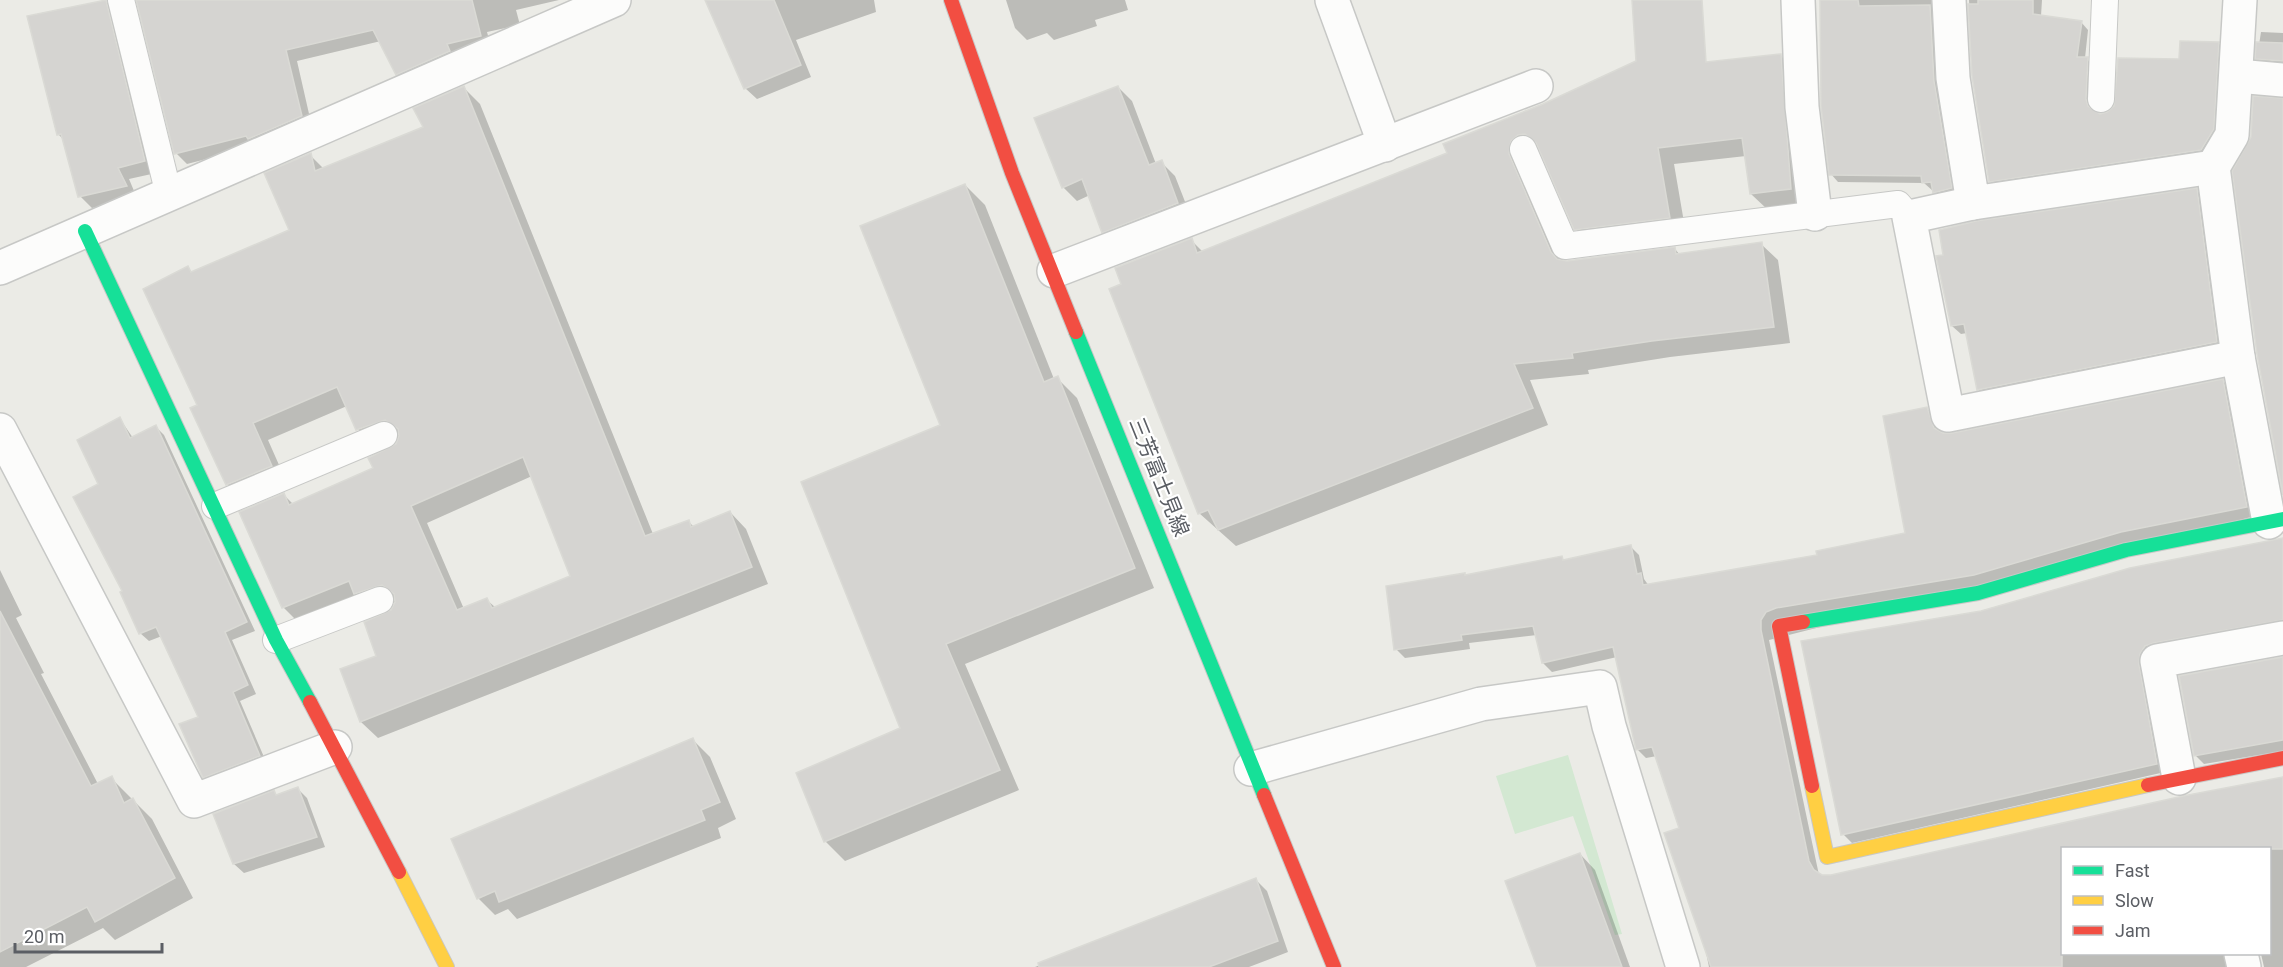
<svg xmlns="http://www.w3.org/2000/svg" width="2283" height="967" font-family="Roboto,'Noto Sans JP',sans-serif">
  <rect width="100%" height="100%" fill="#ebebe6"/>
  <path fill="#d3e8d2" d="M 1568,755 L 1622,934 L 1615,935 L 1573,816 L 1515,834 L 1496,776 Z"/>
  <g fill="#0003" fill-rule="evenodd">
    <path d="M 137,0 L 559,0 L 516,10 L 520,25 L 487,32 L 491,47 L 409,85 L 398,74 L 381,41 L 297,61 L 312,127 L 257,146 L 187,164 L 176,153 Z"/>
    <path d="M 716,0 L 874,0 L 876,12 L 796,40 L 811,77 L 757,99 L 745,88 Z"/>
    <path d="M 1006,0 L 1125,0 L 1128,10 L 1095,20 L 1097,26 L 1054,40 L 1047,33 L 1027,40 L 1015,28 Z"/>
    <path d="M 1821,0 L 1939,0 L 1958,196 L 1942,199 L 1924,183 L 1838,182 L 1831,174 Z"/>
    <path d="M 1969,0 L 2042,0 L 2041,16 L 2081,22 L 2088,30 L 2085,58 L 2095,66 L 2093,108 L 2096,114 L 2108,114 L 2181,61 L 2218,43 L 2226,51 L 2220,137 L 2209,157 L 1997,188 L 1990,181 L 1973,76 Z"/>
    <path d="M 106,1 L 118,13 L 156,173 L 129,179 L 137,198 L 92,208 L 80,196 L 65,141 L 58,134 Z"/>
    <path d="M 2261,32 L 2283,33 L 2283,70 L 2266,67 L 2257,58 Z"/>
    <path d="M 1781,56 L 1798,72 L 1807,205 L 1768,210 L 1751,194 L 1746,156 L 1674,164 L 1686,234 L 1593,246 L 1576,229 L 1540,151 L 1533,152 L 1524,165 L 1564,262 L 1675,249 L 1680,255 L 1761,244 L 1778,260 L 1790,343 L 1670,357 L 1588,370 L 1589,374 L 1530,380 L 1548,425 L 1236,546 L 1199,513 L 1123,285 L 1191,240 L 1203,252 L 1449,153 Z"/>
    <path d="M 1118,87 L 1132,101 L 1156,164 L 1161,162 L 1175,176 L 1191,217 L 1117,246 L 1103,232 L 1090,195 L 1077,201 L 1063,187 Z"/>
    <path d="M 464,88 L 480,104 L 653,534 L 688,521 L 694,527 L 730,512 L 746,529 L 768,584 L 378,738 L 361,722 L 396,602 L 372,610 L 300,624 L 283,607 L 284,495 L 294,505 L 375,469 L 397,446 L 400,437 L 374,446 L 358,429 L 347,406 L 268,440 L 287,483 L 244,501 L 227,484 L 199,405 L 187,268 L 193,273 L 291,230 L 310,155 L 324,169 L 425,128 ZM 532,476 L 572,577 L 496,608 L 487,600 L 464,609 L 427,523 Z"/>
    <path d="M 965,185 L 985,205 L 1054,379 L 1057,378 L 1077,398 L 1154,588 L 965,664 L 1019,790 L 845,861 L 825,841 L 902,729 L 942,426 Z"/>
    <path d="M 2196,190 L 2205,198 L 2225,350 L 1986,398 L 1978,389 L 1967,333 L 1961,334 L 1952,326 Z"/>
    <path d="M 2223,381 L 2232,390 L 2255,516 L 1769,640 L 1819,875 L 1831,877 L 2283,779 L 2283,967 L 2264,967 L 2261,954 L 2270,954 L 2270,848 L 2062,848 L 2062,954 L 2234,954 L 2231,967 L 1709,967 L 1681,829 L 1657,756 L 1646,758 L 1637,749 L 1617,657 L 1552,672 L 1543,663 L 1537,635 L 1469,643 L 1470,649 L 1405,658 L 1396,649 L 1466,576 L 1562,558 L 1565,561 L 1630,546 L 1639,555 L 1644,579 L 1649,586 L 1819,556 L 1907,535 L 1927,409 L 1936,418 L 1942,434 L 1952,435 Z"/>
    <path d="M 120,419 L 133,438 L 156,427 L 164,435 L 255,631 L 232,640 L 256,694 L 240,701 L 267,764 L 212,785 L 204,777 L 200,718 L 162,636 L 149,641 L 140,633 L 124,592 L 100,484 Z"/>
    <path d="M 2283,540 L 2283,629 L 2163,651 L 2165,772 L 1852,843 L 1843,834 L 1982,613 Z"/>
    <path d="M 0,570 L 22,615 L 16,618 L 44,673 L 41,674 L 98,784 L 111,778 L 152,819 L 193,898 L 115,940 L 103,928 L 26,967 L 0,967 Z"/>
    <path d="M 2283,659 L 2283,751 L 2204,764 L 2195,755 Z"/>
    <path d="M 693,740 L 710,757 L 736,819 L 718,828 L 721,838 L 517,919 L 508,909 L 495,915 L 478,898 Z"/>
    <path d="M 297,788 L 307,798 L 325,847 L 244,873 L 234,864 L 215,815 L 274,792 L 277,796 Z"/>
    <path d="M 1580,854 L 1595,870 L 1630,967 L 1539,967 Z"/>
    <path d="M 1256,880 L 1267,891 L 1288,952 L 1249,967 L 1035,967 Z"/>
  </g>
  <g fill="#d5d4d1" stroke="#dadad5" stroke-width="1.5" fill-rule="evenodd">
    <path d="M 106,0 L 145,161 L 118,168 L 127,186 L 78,197 L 61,134 L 57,135 L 27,16 Z"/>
    <path d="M 136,0 L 472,0 L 481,36 L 447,44 L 450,51 L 396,75 L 373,30 L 286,50 L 302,116 L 248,139 L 246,136 L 174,154 Z"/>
    <path d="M 705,0 L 774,0 L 801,65 L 744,89 Z"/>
    <path d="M 1632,0 L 1702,0 L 1706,62 L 1781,54 L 1791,189 L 1750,194 L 1742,138 L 1658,148 L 1670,218 L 1574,230 L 1536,143 L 1525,134 L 1518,135 L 1511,141 L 1509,154 L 1551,252 L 1557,259 L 1567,261 L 1675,247 L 1676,254 L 1762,242 L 1774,327 L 1652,341 L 1572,353 L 1573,358 L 1514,364 L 1533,408 L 1218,530 L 1208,510 L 1198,514 L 1109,289 L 1121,284 L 1115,268 L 1192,238 L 1197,253 L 1447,153 L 1443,144 L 1543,104 L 1636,61 Z"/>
    <path d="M 1820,0 L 1858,0 L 1859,6 L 1930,5 L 1934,81 L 1952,188 L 1933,193 L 1931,182 L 1922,183 L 1921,176 L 1829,175 L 1821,106 Z"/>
    <path d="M 1978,0 L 2033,0 L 2033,14 L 2082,21 L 2077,57 L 2088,57 L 2086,99 L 2088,106 L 2100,114 L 2107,112 L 2114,106 L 2118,58 L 2179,59 L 2180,41 L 2219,42 L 2214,129 L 2201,150 L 1989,182 L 1972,76 L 1968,4 L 1978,4 Z"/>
    <path d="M 2256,42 L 2283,43 L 2283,61 L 2255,59 Z"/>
    <path d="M 464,86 L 645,536 L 689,520 L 691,527 L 730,511 L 752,567 L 360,722 L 340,669 L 376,656 L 364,622 L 391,610 L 395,602 L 394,594 L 382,585 L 354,594 L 349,581 L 282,608 L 239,512 L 284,493 L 289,505 L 373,468 L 368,458 L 396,444 L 399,436 L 398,429 L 385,420 L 356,430 L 337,387 L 253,423 L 272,466 L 226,485 L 190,408 L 197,405 L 143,289 L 188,266 L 191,272 L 289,230 L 264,173 L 311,153 L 315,171 L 423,127 L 413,108 ZM 523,457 L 570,576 L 492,608 L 487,598 L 457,610 L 411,506 Z"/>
    <path d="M 1118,86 L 1149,165 L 1162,160 L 1178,203 L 1102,233 L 1082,179 L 1062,188 L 1034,118 Z"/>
    <path d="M 2253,96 L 2283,98 L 2283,495 L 2257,354 L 2232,171 L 2251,137 Z"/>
    <path d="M 965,184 L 1044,382 L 1058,376 L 1135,568 L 946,644 L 1000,770 L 824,842 L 796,773 L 900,728 L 801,482 L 940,425 L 860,226 Z"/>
    <path d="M 2197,188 L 2217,342 L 1977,390 L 1964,324 L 1951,326 L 1936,256 L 1943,255 L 1939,230 L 1976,221 Z"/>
    <path d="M 2223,379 L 2247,507 L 2121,532 L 1974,575 L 1776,608 L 1766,612 L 1761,620 L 1761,630 L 1809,861 L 1814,870 L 1822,875 L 1831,875 L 2183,796 L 2283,777 L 2283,849 L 2062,849 L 2062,967 L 1711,967 L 1664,833 L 1679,828 L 1652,747 L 1636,750 L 1613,647 L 1542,663 L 1533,626 L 1461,635 L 1462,640 L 1394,650 L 1386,586 L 1465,573 L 1465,575 L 1562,556 L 1563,560 L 1631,545 L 1637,574 L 1641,573 L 1643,585 L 1817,555 L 1816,551 L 1905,533 L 1883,416 L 1927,407 L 1934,428 L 1943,433 L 1952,433 Z"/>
    <path d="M 120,417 L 130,438 L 156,425 L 247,622 L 225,632 L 248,685 L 233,692 L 260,756 L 203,778 L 179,724 L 198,717 L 156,627 L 139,634 L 120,592 L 122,591 L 73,497 L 98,484 L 77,440 Z"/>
    <path d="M 2283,538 L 2283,620 L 2154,643 L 2145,646 L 2140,654 L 2139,664 L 2157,764 L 1841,835 L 1801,641 L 1981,611 L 2130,568 Z"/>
    <path d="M 0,611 L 91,786 L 112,776 L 124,803 L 133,798 L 175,878 L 95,922 L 87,907 L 0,952 Z"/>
    <path d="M 2283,657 L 2283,740 L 2194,756 L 2179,676 Z"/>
    <path d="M 693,738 L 720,802 L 701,810 L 705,820 L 499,902 L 495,891 L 477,899 L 451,839 Z"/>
    <path d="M 298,787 L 317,837 L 233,864 L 213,814 L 274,790 L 276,795 Z"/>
    <path d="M 1580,853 L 1622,967 L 1537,967 L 1505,881 Z"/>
    <path d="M 1256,878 L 1278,941 L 1209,967 L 1039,967 L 1038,963 Z"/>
  </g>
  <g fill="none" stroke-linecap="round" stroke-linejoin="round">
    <defs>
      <g id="lane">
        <path d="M 121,0 L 169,195"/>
        <path d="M 2101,99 L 2105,0"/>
        <path d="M 1523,149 L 1565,246 L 1898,204 L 1909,217"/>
        <path d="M 215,506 L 384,435"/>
        <path d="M 276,640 L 380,600"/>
      </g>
      <g id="street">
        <path d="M 1332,0 L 1385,145"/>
        <path d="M 1798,0 L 1802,107 L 1815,214"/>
        <path d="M 1949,0 L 1953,78 L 1973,203 L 2213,167 L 2238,357 L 2269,522"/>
        <path d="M 2237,76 L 2283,80"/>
        <path d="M 2213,167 L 2232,135 L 2240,0"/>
        <path d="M 1973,203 L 1909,217 L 1948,415 L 2238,357"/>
        <path d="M 0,268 L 614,0"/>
        <path d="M 1054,271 L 1536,86"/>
        <path d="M 0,430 L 194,801 L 335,747"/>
        <path d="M 1251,769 L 1481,704 L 1600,687 L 1609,726 L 1683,967"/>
        <path d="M 2179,778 L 2157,661 L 2283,638"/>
        <path d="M 2241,954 L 2244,967"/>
      </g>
      <g id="fast">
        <path d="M 85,231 L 276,640 L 310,702"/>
        <path d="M 1076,332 L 1264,795"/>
        <path d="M 1803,622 L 1978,593 L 2126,550 L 2283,519"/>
      </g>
      <g id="slow">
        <path d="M 1812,786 L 1827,857 L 2148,785"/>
        <path d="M 399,872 L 447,967"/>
      </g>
      <g id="jam">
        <path d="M 951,0 L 1012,173 L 1076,332"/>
        <path d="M 1803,622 L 1779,626 L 1812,786"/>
        <path d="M 310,702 L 399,872"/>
        <path d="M 2148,785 L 2283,758"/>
        <path d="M 1264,795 L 1334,967"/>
      </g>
    </defs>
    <use href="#lane" stroke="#c7c8c6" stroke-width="28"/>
    <use href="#street" stroke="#c7c8c6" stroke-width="36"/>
    <use href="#fast" stroke="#c8c8c7" stroke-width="16"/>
    <use href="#slow" stroke="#c8c8c7" stroke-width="16"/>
    <use href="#jam" stroke="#c8c8c7" stroke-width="16"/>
    <use href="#lane" stroke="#fcfcfb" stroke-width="26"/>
    <use href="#street" stroke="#fcfcfb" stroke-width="33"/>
    <use href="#fast" stroke="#16e098" stroke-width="14"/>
    <use href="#slow" stroke="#ffcf43" stroke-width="14"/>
    <use href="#jam" stroke="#f24e42" stroke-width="14"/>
  </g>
  <g text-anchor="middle" stroke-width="4.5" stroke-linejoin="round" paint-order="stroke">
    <g font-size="21" fill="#5b5e64" stroke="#fff">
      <text transform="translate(1159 477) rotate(68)" y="7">三芳富士見線</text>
    </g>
  </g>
  <rect x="2061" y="847" width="210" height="108" fill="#ffffff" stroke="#bdbfc1" stroke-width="1.5"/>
  <rect x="2073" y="866" width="30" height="9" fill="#16e098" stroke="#bdbfc1" stroke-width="1.5"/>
  <text x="2115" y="877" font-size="18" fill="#5b5e64">Fast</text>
  <rect x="2073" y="896" width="30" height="9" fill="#ffcf43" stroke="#bdbfc1" stroke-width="1.5"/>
  <text x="2115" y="907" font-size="18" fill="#5b5e64">Slow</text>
  <rect x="2073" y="926" width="30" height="9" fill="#f24e42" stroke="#bdbfc1" stroke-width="1.5"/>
  <text x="2115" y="937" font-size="18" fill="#5b5e64">Jam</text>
  <path d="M15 943v9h147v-9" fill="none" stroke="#5b5e64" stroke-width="3"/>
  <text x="24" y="943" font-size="18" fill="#5b5e64" stroke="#ffffff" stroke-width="4.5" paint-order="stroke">20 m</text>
</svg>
